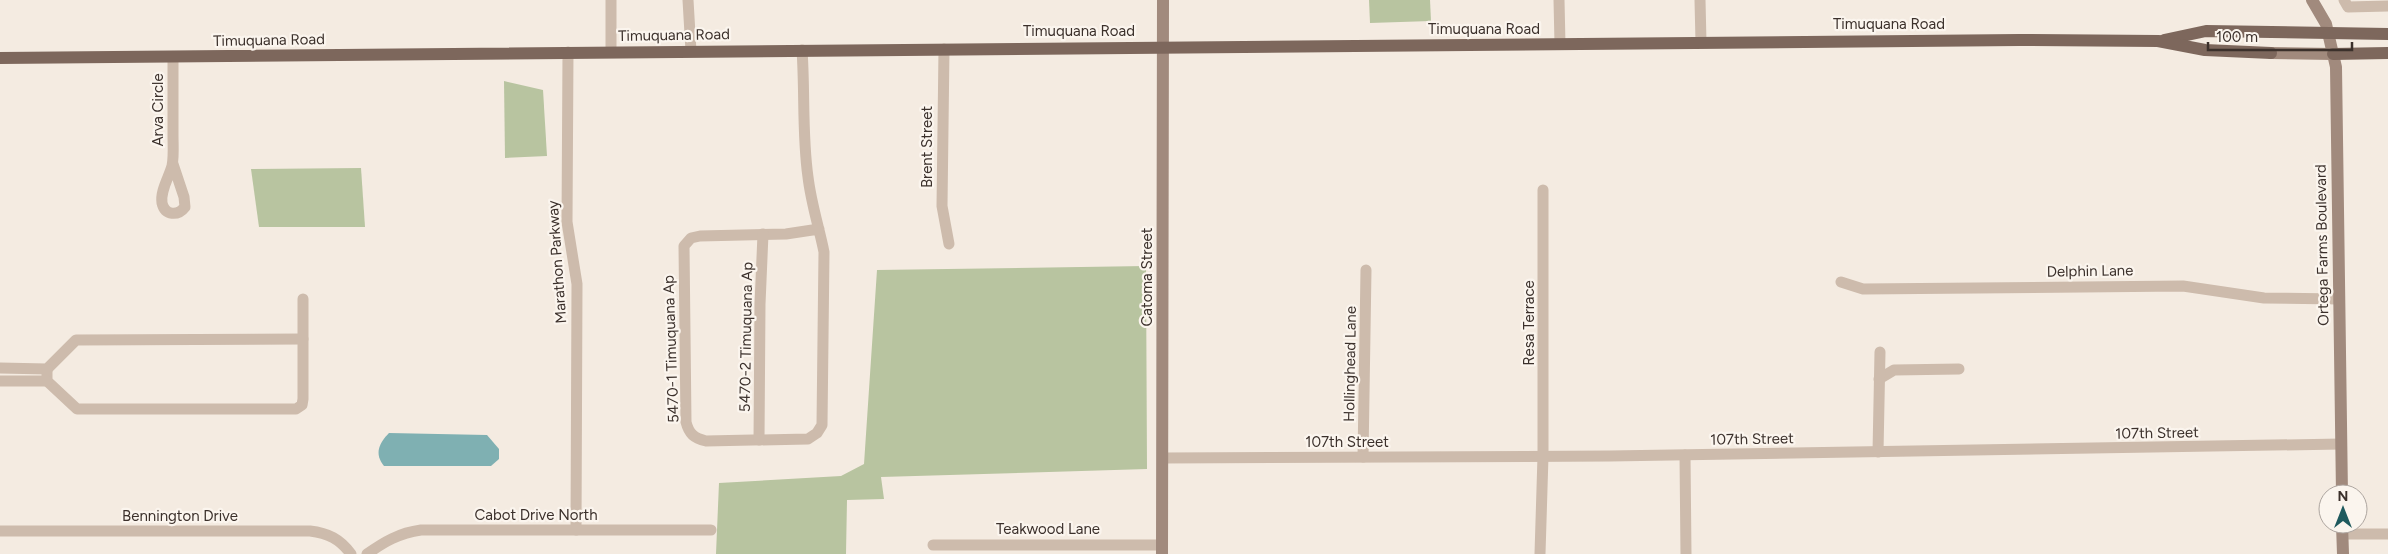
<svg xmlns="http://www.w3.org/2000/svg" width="2388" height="554" font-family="Figtree,sans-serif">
  <rect width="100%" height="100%" fill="#f4ebe1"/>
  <g fill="#b8c4a0">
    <path d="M 1369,0 L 1430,0 L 1431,21 L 1370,23 Z"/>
    <path d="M 504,81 L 543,90 L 547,156 L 505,158 Z"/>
    <path d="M 361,168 L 365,227 L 259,227 L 251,169 Z"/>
    <path d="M 1146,266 L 1147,469 L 881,477 L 884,499 L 847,500 L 846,554 L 716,554 L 719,483 L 841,476 L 864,464 L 877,270 Z"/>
  </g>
  <path fill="#7fb0b2" d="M 389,433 L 487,435 L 499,449 L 499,459 L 491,466 L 384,466 C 374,454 379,443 389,433 Z"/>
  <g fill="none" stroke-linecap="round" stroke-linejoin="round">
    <g stroke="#cdbbac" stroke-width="11">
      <path d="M 688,0 L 691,51"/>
      <path d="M 1559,0 L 1560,44"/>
      <path d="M 1700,0 L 1701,42"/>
      <path d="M 2344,0 L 2348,7 L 2388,6"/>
      <path d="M 944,49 L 942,206 L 949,244"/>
      <path d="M 802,50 C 805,93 802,135 808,177 C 811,203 819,227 824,252 L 822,425 L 817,433 L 808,439 L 706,441 C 694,438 689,434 686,422 L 684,246 L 691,238 L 700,236 L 786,234 L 819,229"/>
      <path d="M 568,52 L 567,222 L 577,284 L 576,530"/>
      <path d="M 611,52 L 611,0"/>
      <path d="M 173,57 C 173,83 173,109 173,135 C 173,145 174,156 172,166 C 169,177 160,191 162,203 C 165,216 178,216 185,207 L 184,197 L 173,164"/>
      <path d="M 1841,282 L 1863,289 L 2183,286 L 2264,298 L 2339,299"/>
      <path d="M 0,368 L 47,369 L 76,340 L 303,339"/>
      <path d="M 47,369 L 47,381 L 77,409 L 296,409 L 302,405 L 303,399 L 303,299"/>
      <path d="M 1879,379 L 1894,370 L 1959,369"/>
      <path d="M 0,381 L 47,381"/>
      <path d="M 759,440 L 760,304 L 763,234"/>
      <path d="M 1878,452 L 1880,352"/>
      <path d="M 1685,455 L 1686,554"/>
      <path d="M 1363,457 L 1366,270"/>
      <path d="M 1163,458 L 1610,456 L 2341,444"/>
      <path d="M 0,531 L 310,531 C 328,533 340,539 351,554"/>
      <path d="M 2343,534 L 2388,534"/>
      <path d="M 933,545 L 1162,545"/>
      <path d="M 367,554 C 384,542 399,533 421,530 L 711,530"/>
      <path d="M 1540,554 L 1543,456 L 1543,190"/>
    </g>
    <g stroke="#a18a7d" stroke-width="12">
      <path d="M 2312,0 L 2326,24 L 2336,67 L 2342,494"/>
      <path d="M 2271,53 L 2333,54"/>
      <path d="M 2342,524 L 2343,554"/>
      <path d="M 1162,554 L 1163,0"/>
    </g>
    <g stroke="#7d675c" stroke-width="12">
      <path d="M 2164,40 L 2206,31 L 2388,34"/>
      <path d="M 2333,54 L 2388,53"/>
      <path d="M 0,58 L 2019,40 L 2158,41 L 2205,50 L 2271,53"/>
    </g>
  </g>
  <g text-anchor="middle" stroke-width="4.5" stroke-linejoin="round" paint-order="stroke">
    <g font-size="15" fill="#3b302b" stroke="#fbf5ee">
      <text x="1889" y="29">Timuquana Road</text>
      <text x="1484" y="34">Timuquana Road</text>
      <text x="1079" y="36">Timuquana Road</text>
      <text transform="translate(674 35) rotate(-1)" y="5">Timuquana Road</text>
      <text transform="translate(269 40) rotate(-1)" y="5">Timuquana Road</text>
      <text transform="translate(158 110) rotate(-90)" y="5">Arva Circle</text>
      <text transform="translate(927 147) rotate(-90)" y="5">Brent Street</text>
      <text transform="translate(2322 245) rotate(-91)" y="5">Ortega Farms Boulevard</text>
      <text transform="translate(557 262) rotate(-94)" y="5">Marathon Parkway</text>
      <text transform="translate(2090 271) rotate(-1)" y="5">Delphin Lane</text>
      <text transform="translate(1147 277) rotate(-90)" y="5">Catoma Street</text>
      <text transform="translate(1529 323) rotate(-90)" y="5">Resa Terrace</text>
      <text transform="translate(746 337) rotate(-89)" y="5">5470-2 Timuquana Ap</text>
      <text transform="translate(671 349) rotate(-92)" y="5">5470-1 Timuquana Ap</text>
      <text transform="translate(1350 364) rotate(-89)" y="5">Hollinghead Lane</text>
      <text transform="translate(2157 433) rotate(-1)" y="5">107th Street</text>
      <text transform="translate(1752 439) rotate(-1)" y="5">107th Street</text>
      <text x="1347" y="447">107th Street</text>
      <text x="536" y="520">Cabot Drive North</text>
      <text x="180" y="521">Bennington Drive</text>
      <text x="1048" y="534">Teakwood Lane</text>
    </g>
  </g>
  <g transform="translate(2343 509)"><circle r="24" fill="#fbf5ee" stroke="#aea6a0"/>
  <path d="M0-4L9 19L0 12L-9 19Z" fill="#1f5a5e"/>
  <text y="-8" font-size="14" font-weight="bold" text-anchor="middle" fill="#3b302b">N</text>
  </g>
  <path d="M2208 42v8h144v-8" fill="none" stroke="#3b302b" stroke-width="2.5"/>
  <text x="2216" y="42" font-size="15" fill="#3b302b" stroke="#fbf5ee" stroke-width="4" paint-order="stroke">100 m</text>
</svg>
